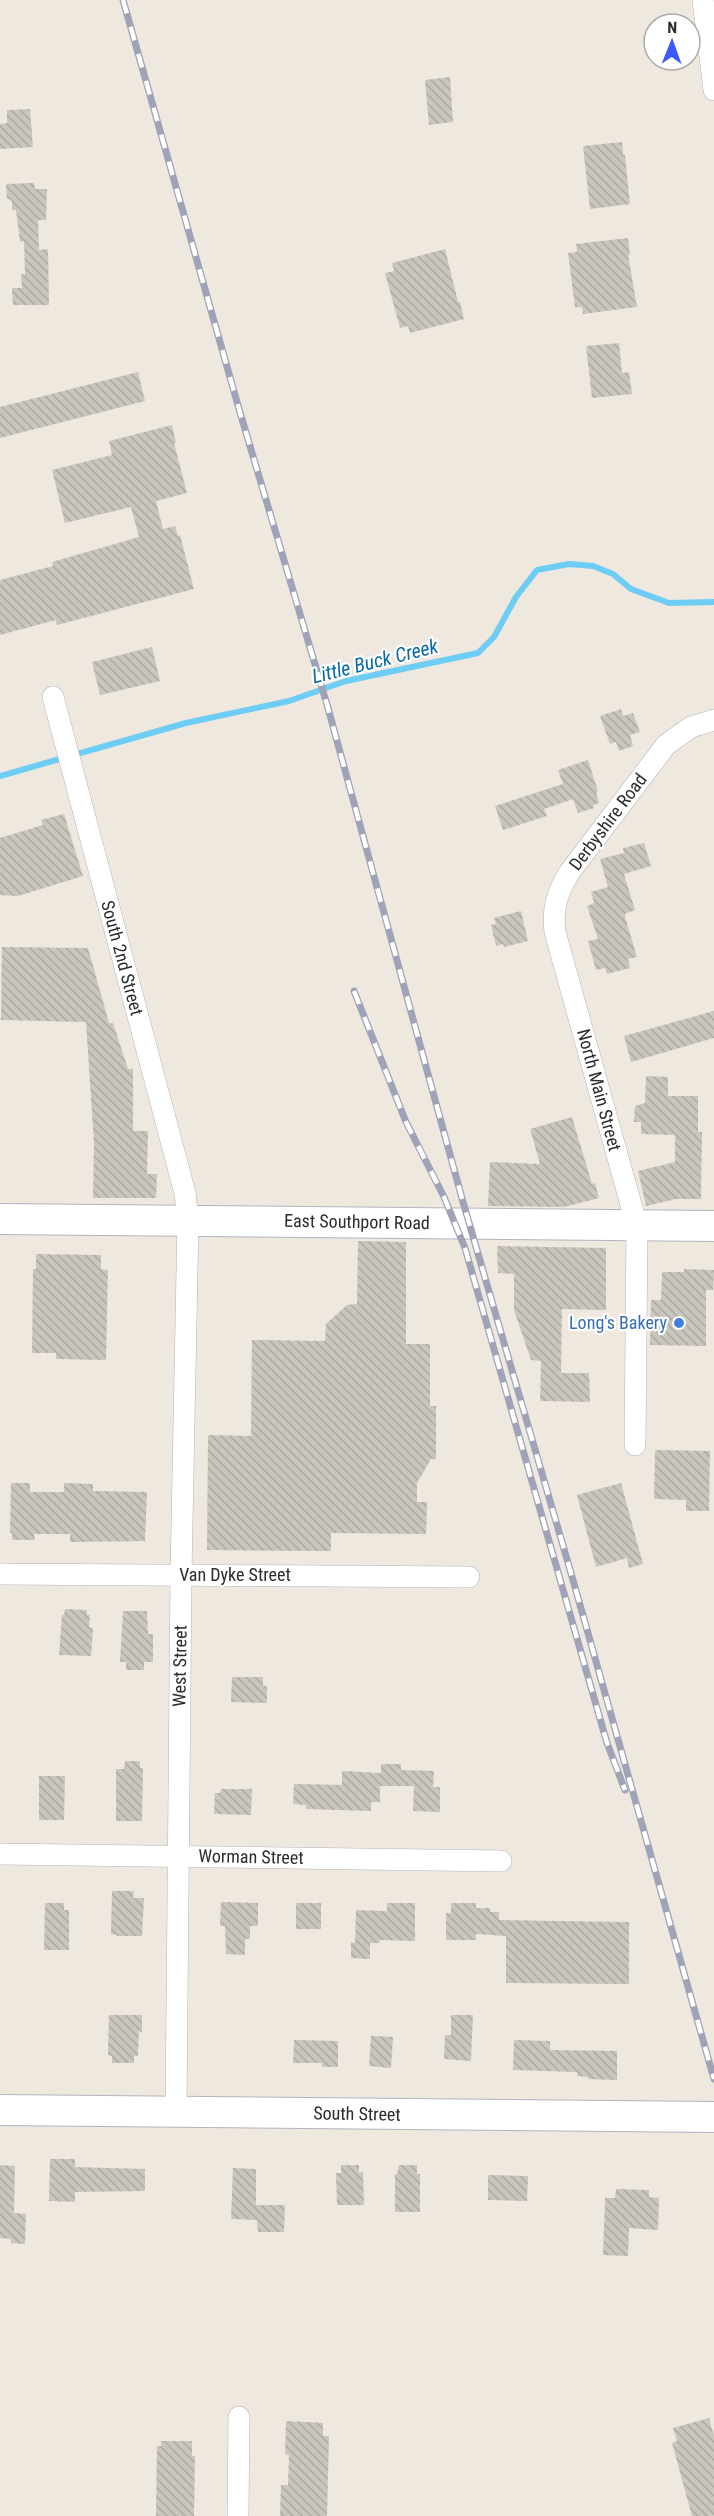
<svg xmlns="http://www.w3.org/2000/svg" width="714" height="2516" font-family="'Roboto Condensed',sans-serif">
  <defs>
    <pattern id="building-back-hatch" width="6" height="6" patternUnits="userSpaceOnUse" patternTransform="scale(1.5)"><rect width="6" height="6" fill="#c9c6bd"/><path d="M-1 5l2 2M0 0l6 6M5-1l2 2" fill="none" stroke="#adaaa3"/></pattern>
  </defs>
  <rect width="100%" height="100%" fill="#eee8de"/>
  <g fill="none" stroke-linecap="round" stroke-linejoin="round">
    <path stroke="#6dcdf5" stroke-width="6" d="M 0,776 L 186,723 L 289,701 L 346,681 L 478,653 L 494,637 L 516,597 L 537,570 L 569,564 L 593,566 L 613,574 L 631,589 L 669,603 L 714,602"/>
  </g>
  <g fill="url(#building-back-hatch)">
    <path d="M 450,77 L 453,122 L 429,125 L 425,80 Z"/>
    <path d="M 30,109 L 33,147 L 0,149 L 0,124 L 7,123 L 7,110 Z"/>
    <path d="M 622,142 L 623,155 L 625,155 L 630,204 L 590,209 L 583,146 Z"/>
    <path d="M 34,183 L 35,189 L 47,189 L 46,220 L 38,220 L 39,250 L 48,249 L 49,305 L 13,305 L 12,288 L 22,288 L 21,274 L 25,275 L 24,241 L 20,242 L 16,210 L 12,210 L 12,201 L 7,198 L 6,184 Z"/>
    <path d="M 628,238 L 630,255 L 628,255 L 637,307 L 583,314 L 582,307 L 575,307 L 568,253 L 577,252 L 576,244 Z"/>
    <path d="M 445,249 L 458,302 L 460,302 L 464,319 L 410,333 L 408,326 L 400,328 L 385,273 L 394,271 L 392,263 Z"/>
    <path d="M 619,343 L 622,373 L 629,372 L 632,394 L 592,398 L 586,346 Z"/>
    <path d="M 138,372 L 145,401 L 0,438 L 0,407 Z"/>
    <path d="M 172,425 L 176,443 L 174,443 L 187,493 L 156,501 L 163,529 L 175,526 L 178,536 L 180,535 L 194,589 L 57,625 L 56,620 L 0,635 L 0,580 L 53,566 L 52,562 L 139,537 L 131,507 L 65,523 L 52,470 L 112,455 L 109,441 Z"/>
    <path d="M 152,647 L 160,681 L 100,695 L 92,662 Z"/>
    <path d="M 621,709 L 623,716 L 633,713 L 640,732 L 630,735 L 633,746 L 619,751 L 616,742 L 610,744 L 600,716 Z"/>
    <path d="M 588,760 L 598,791 L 596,792 L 599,803 L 593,805 L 594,808 L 578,813 L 573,799 L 544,809 L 547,816 L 503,830 L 495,806 L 563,784 L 558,770 Z"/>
    <path d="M 64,814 L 83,876 L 18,896 L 0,895 L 0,838 L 43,825 L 41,820 Z"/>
    <path d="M 644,843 L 651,866 L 624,874 L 635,910 L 625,914 L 625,917 L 637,957 L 628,959 L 630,968 L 607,974 L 605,968 L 596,970 L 588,941 L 598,939 L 587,906 L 594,903 L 591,892 L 608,887 L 600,859 L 624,853 L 623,848 Z"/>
    <path d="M 521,911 L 528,941 L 504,947 L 503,944 L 496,946 L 491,925 L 496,924 L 494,918 Z"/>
    <path d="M 2,947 L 88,948 L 109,1023 L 113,1023 L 128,1069 L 133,1069 L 133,1131 L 148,1131 L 147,1174 L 157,1174 L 156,1198 L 93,1198 L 94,1143 L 86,1022 L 1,1020 Z"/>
    <path d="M 714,1011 L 714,1038 L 631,1062 L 624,1036 Z"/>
    <path d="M 646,1076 L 668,1077 L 668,1096 L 698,1096 L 698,1132 L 702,1132 L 701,1199 L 676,1199 L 646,1206 L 638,1171 L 675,1162 L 675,1135 L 641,1134 L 641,1122 L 634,1122 L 635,1106 L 645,1103 Z"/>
    <path d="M 572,1117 L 592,1184 L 595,1183 L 599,1198 L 564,1207 L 488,1206 L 490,1162 L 540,1164 L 530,1129 Z"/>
    <path d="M 358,1241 L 406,1242 L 406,1344 L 430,1344 L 430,1406 L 436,1406 L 436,1459 L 431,1459 L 417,1483 L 417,1502 L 427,1502 L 426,1534 L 331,1533 L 331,1551 L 207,1550 L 208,1435 L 251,1436 L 252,1340 L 325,1341 L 326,1324 L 347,1305 L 357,1304 Z"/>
    <path d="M 497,1246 L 606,1248 L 606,1310 L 562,1309 L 561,1373 L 589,1373 L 590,1402 L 540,1401 L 541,1361 L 531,1360 L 514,1310 L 514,1274 L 498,1273 Z"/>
    <path d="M 36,1254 L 101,1255 L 101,1269 L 108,1270 L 106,1360 L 56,1359 L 56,1353 L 32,1353 L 33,1269 L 36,1269 Z"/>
    <path d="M 684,1269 L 714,1270 L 713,1290 L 706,1290 L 706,1346 L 650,1345 L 651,1300 L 661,1300 L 662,1272 L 684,1272 Z"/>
    <path d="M 655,1450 L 710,1451 L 709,1511 L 686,1511 L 686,1500 L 654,1499 Z"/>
    <path d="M 11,1483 L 30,1483 L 30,1492 L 64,1492 L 64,1483 L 93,1484 L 93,1491 L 147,1492 L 145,1541 L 70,1542 L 70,1534 L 34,1534 L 35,1540 L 12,1540 L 12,1533 L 10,1533 Z"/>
    <path d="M 621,1483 L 643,1564 L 629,1568 L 627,1558 L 596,1567 L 577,1495 Z"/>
    <path d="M 65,1609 L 87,1610 L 87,1615 L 90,1615 L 89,1627 L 93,1628 L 91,1656 L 59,1655 L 62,1615 L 64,1615 Z"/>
    <path d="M 123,1611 L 147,1611 L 148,1634 L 153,1634 L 153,1662 L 144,1662 L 144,1670 L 126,1670 L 126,1662 L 120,1662 Z"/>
    <path d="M 232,1677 L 263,1677 L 263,1686 L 267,1686 L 267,1703 L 231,1702 Z"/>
    <path d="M 125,1761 L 140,1761 L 140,1768 L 143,1768 L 142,1821 L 116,1821 L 116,1769 L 124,1769 Z"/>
    <path d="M 381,1764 L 401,1764 L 401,1770 L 434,1771 L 433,1787 L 440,1787 L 440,1812 L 413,1811 L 414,1786 L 380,1786 L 380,1802 L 371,1802 L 371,1811 L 306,1809 L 306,1805 L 293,1804 L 294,1784 L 342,1785 L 342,1771 L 381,1773 Z"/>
    <path d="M 39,1776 L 65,1776 L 64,1820 L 39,1820 Z"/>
    <path d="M 221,1789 L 252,1789 L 251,1815 L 214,1814 L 215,1793 L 220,1793 Z"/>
    <path d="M 112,1891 L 134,1891 L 133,1898 L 144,1898 L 142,1936 L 117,1936 L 117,1935 L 111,1934 Z"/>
    <path d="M 221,1902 L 258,1903 L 258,1926 L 250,1926 L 250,1939 L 245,1939 L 245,1955 L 226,1954 L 225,1926 L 220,1926 Z"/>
    <path d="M 45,1903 L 64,1903 L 64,1910 L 69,1910 L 69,1950 L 44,1950 Z"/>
    <rect x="296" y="1903" width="25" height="26"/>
    <path d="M 387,1903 L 415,1903 L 415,1941 L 380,1940 L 379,1943 L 370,1943 L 370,1959 L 351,1958 L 351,1942 L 355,1943 L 356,1910 L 387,1911 Z"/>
    <path d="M 451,1903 L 476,1903 L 476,1908 L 490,1908 L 490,1912 L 499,1912 L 499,1920 L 629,1922 L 629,1984 L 506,1983 L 506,1936 L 476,1934 L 476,1940 L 446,1940 L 446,1913 L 451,1913 Z"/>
    <path d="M 109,2015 L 142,2015 L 142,2032 L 139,2031 L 138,2056 L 134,2056 L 134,2063 L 112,2063 L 112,2056 L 108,2055 Z"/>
    <path d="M 451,2015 L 473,2015 L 471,2061 L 444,2059 L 445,2035 L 451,2035 Z"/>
    <path d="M 371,2036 L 393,2037 L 391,2068 L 369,2066 Z"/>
    <path d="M 294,2040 L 338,2041 L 338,2067 L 322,2067 L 322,2063 L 293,2063 Z"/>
    <path d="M 514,2040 L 550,2041 L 550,2050 L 617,2051 L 617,2080 L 588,2079 L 588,2077 L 577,2076 L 577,2072 L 513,2070 Z"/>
    <path d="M 50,2159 L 75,2159 L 75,2167 L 145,2169 L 145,2191 L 75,2192 L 75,2202 L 49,2201 Z"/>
    <path d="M 0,2165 L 15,2166 L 14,2213 L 26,2214 L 25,2244 L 11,2243 L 11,2239 L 0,2238 Z"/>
    <path d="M 341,2165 L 359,2165 L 359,2173 L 363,2172 L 364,2205 L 337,2205 L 336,2173 L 341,2173 Z"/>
    <path d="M 399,2165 L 417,2165 L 417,2174 L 420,2174 L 420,2212 L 395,2212 L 395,2174 L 397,2174 Z"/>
    <path d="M 233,2168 L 256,2169 L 256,2205 L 285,2205 L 284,2232 L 258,2232 L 257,2220 L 231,2219 Z"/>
    <path d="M 488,2175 L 528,2176 L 527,2201 L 488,2200 Z"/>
    <path d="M 616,2189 L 649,2190 L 649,2197 L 659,2198 L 658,2230 L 629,2228 L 628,2256 L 603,2255 L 605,2198 L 615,2198 Z"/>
    <path d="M 709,2418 L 714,2436 L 714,2516 L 692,2516 L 672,2443 L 677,2441 L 673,2428 Z"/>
    <path d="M 286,2421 L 323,2423 L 323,2436 L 329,2436 L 327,2516 L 280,2516 L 281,2485 L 288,2485 L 289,2455 L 285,2454 Z"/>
    <path d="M 161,2441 L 192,2441 L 192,2456 L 195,2456 L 194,2516 L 156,2516 L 157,2446 L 161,2446 Z"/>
  </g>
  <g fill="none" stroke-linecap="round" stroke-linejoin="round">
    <defs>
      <g id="street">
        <path d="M 703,0 L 714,90"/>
        <path d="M 53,697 L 185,1193 L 188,1220 L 181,1575 L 176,2112"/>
        <path d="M 635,1445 L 637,1226 L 555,932 C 552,909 557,893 569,873 L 666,745 L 691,727 L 714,720"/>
        <path d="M 0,1574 L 469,1577"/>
        <path d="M 0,1854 L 501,1861"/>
        <path d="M 238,2516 L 239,2417"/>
      </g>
      <g id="secondary">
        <path d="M 0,1219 L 714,1226"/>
        <path d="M 0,2110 L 714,2117"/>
      </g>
    </defs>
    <use href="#street" stroke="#b2b4c0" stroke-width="22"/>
    <use href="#secondary" stroke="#b2b4c0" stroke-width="32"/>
    <use href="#street" stroke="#fff" stroke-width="21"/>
    <use href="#secondary" stroke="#fff" stroke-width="30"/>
    <defs>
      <g id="rail">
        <path d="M 123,0 L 239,409 L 328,708 L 463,1202 L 571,1573 L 714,2079"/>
        <path d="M 354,991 L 406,1122 L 444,1197 L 465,1248 L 607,1743 L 625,1790"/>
      </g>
    </defs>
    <use href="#rail" stroke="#a0a3b7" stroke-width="7"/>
    <use href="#rail" stroke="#fff" stroke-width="4.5" stroke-dasharray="14" stroke-linecap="butt"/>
  </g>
  <circle fill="#3f7fe0" stroke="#fff" stroke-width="2" cx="679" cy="1323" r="6"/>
  <g text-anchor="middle" stroke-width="4.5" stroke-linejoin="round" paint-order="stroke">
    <g font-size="18" fill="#2c2c2c" stroke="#fff">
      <text transform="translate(608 822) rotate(-53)" y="6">Derbyshire Road</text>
      <text transform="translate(122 958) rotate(75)" y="6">South 2nd Street</text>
      <text transform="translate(599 1090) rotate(75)" y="6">North Main Street</text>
      <text transform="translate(357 1222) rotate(1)" y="6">East Southport Road</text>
      <text x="235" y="1581">Van Dyke Street</text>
      <text transform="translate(180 1666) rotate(-89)" y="6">West Street</text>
      <text transform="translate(251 1857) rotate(1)" y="6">Worman Street</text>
      <text transform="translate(357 2114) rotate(1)" y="6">South Street</text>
    </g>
    <g font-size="18" fill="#366cbe" stroke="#fff" text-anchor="end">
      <text x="667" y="1329">Long's Bakery</text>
    </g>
    <g font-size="20" font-style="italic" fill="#076aa6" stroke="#fff">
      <text transform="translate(375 661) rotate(-14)" y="7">Little Buck Creek</text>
    </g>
  </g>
  <g transform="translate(672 42) rotate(1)"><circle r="28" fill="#ffffff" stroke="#ababab" stroke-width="1.5"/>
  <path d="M0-4.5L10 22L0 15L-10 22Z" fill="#3b59ff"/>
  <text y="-9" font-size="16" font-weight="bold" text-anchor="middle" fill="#2c2c2c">N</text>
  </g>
</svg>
